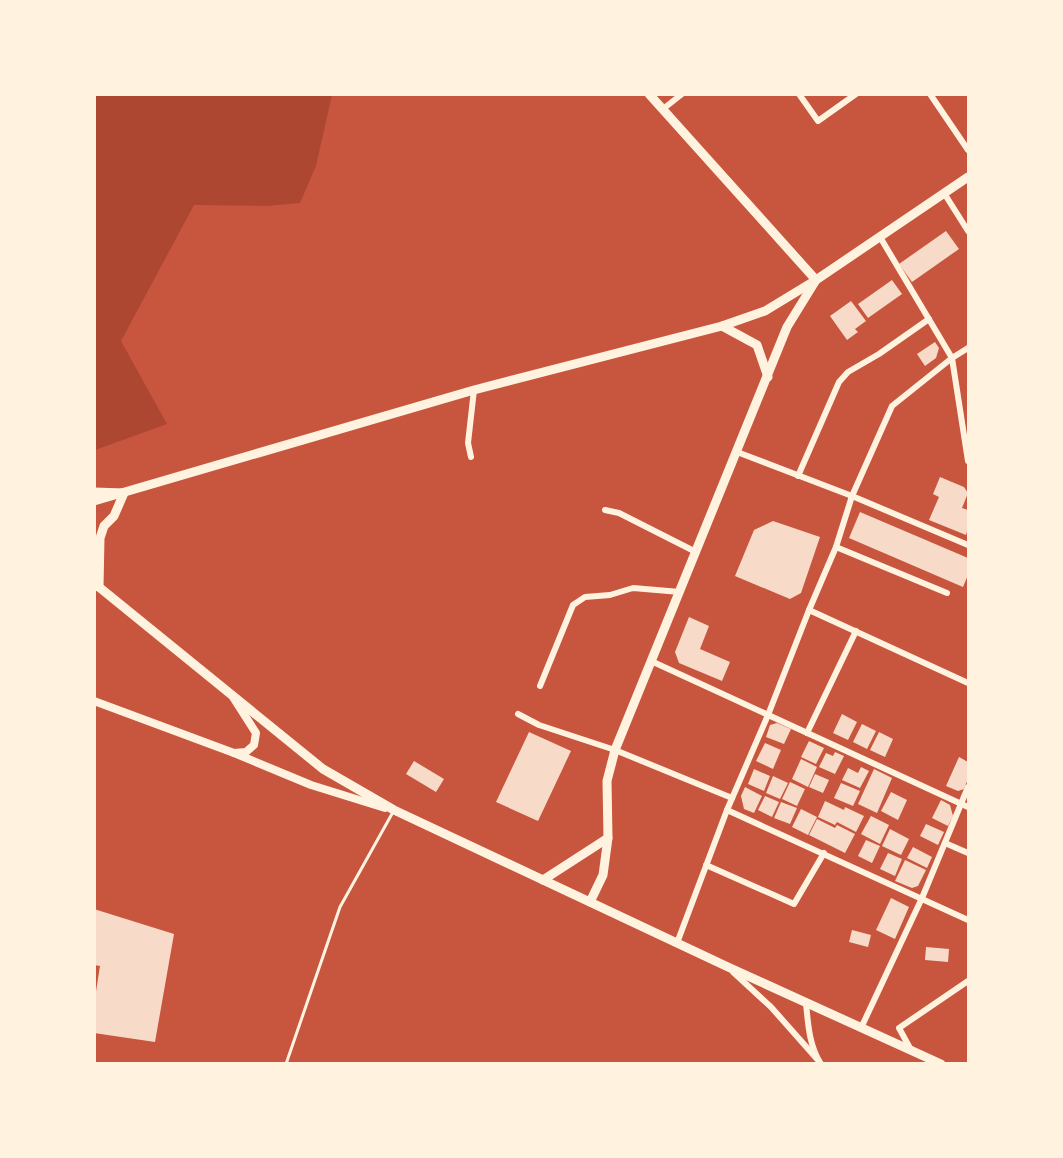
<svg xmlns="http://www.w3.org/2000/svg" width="1063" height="1158" font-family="'PT Serif',serif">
  <rect width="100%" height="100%" fill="#c8553d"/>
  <path fill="#ae4732" d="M 95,94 L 332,95 L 316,166 L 300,203 L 267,206 L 194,205 L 121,341 L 167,424 L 95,450 Z"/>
  <g fill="#f7dbc8">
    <path d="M 946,231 L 959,249 L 912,282 L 899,264 Z"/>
    <path d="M 892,280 L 902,294 L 868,318 L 858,304 Z"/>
    <path d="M 851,301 L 866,321 L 855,329 L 858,332 L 847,340 L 830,316 Z"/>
    <path d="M 935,342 L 939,348 L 936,358 L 925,366 L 917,354 Z"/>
    <path d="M 940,477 L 964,487 L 968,493 L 962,508 L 968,510 L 968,528 L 966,535 L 929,520 L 939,497 L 933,494 Z"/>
    <path d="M 860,512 L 968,558 L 968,575 L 963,587 L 849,538 Z"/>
    <path d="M 773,521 L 820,537 L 801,593 L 790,599 L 735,576 L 754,530 Z"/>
    <path d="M 689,617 L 709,626 L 700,649 L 730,662 L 722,681 L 679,663 L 675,652 Z"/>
    <path d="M 842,714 L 857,722 L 848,740 L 833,733 Z"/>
    <path d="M 777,723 L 791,729 L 784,744 L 766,737 L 770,725 Z"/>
    <path d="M 862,724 L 876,731 L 867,749 L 853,742 Z"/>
    <path d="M 529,732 L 571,751 L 538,821 L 496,802 Z"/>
    <path d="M 879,732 L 893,739 L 885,757 L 870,750 Z"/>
    <path d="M 809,741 L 824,748 L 816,764 L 801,757 Z"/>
    <path d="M 765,743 L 781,750 L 773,769 L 756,761 Z"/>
    <path d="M 835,752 L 844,756 L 835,774 L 819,767 L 826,753 L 833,756 Z"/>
    <path d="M 959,757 L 968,762 L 968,779 L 964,789 L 958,791 L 946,786 Z"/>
    <path d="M 801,759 L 817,767 L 808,787 L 792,779 Z"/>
    <path d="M 414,761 L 444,779 L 436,792 L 406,774 Z"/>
    <path d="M 861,767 L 869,771 L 860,788 L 842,780 L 848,768 L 858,773 Z"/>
    <path d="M 754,769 L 770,776 L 764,791 L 748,784 Z"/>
    <path d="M 874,769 L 892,778 L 877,813 L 858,804 Z"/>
    <path d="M 815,774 L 829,780 L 823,793 L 809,787 Z"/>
    <path d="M 773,776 L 788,783 L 780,799 L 766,793 Z"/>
    <path d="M 790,782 L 805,789 L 797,806 L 782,799 Z"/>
    <path d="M 841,783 L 860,791 L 853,806 L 834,798 Z"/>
    <path d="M 745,787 L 762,796 L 754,813 L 744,809 L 741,796 Z"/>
    <path d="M 891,792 L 907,800 L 898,820 L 881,811 Z"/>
    <path d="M 765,796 L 779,802 L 772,817 L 758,810 Z"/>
    <path d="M 941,800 L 950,805 L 953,816 L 948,826 L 932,818 Z"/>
    <path d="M 825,801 L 844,810 L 845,807 L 864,816 L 856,832 L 837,822 L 835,825 L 818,817 Z"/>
    <path d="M 781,802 L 797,808 L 790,824 L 774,818 Z"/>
    <path d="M 801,809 L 817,817 L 808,835 L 792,827 Z"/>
    <path d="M 871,816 L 889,825 L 880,844 L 861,834 Z"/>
    <path d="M 817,819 L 835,828 L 837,825 L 855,834 L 845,853 L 809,835 Z"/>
    <path d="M 926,824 L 944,832 L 938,845 L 920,836 Z"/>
    <path d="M 890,829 L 909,839 L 901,855 L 882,846 Z"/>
    <path d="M 866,840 L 880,846 L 872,863 L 858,856 Z"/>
    <path d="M 913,847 L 932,857 L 927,868 L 907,858 Z"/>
    <path d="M 888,853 L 902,859 L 895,876 L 880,869 Z"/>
    <path d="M 905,860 L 926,870 L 918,886 L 912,888 L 895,881 Z"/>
    <path d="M 891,898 L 909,907 L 895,939 L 876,930 Z"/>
    <path d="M 94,909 L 174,934 L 155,1042 L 94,1033 L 94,1004 L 100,966 L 94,965 Z"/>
    <path d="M 852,930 L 871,935 L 868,947 L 849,942 Z"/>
    <path d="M 926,947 L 949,949 L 948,962 L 925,960 Z"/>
  </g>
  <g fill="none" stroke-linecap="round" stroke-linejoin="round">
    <path stroke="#fff3e0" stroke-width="3" d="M 286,1064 L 340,907 L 393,812"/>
    <g stroke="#fff3e0" stroke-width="6">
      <path d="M 799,94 L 818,121 L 856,94"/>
      <path d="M 930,94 L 968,150"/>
      <path d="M 663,109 L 682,94"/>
      <path d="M 944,193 L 968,231"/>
      <path d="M 880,237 L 952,358 L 968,461"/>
      <path d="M 737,452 L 852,496 L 968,545"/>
      <path d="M 471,457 L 468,443 L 474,390"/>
      <path d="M 798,476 L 839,382 L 848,372 L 879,354 L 929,319"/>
      <path d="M 605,510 L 619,513 L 696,552"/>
      <path d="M 836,547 L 947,593"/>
      <path d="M 809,610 L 968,683"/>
      <path d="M 651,661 L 968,807"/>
      <path d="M 540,686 L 573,605 L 585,597 L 610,595 L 633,588 L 680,592"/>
      <path d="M 518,714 L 539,725 L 615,750 L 732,798"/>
      <path d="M 807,733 L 856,631"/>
      <path d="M 727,810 L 968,920"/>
      <path d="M 945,843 L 968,853"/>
      <path d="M 706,865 L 794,904 L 824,853"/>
      <path d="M 677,943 L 727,810 L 768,715 L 809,610 L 836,547 L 852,496 L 892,406 L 952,358 L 968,348"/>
      <path d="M 733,972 L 771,1007 L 817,1059"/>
      <path d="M 806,1003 C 808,1023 809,1046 821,1064"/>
      <path d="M 861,1028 L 922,898 L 968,787"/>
      <path d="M 911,1050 L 899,1028 L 968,981"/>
    </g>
    <g stroke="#fff3e0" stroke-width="8">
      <path d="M 233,697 L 256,733 L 254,745 L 246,752 L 234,753"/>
      <path d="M 94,701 L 234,753 L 311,785 L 385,808"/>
    </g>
    <g stroke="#fff3e0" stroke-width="9">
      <path d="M 722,326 L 757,345 L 768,377"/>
      <path d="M 94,492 L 124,493 L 114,516 L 104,526 L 100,538 L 99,587 L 96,586"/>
      <path d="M 94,501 L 474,390 L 722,326 L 765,311 L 816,280 L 968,177"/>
      <path d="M 94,583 L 323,769 L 394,810 L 728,967 L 941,1064"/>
      <path d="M 543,880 L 608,838"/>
      <path d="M 590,902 L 603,875 L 608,838 L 607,781 L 615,750 L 787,327 L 816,280 L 649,94"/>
    </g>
  </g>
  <rect width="1063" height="1158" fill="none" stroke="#fff3e0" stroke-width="192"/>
</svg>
